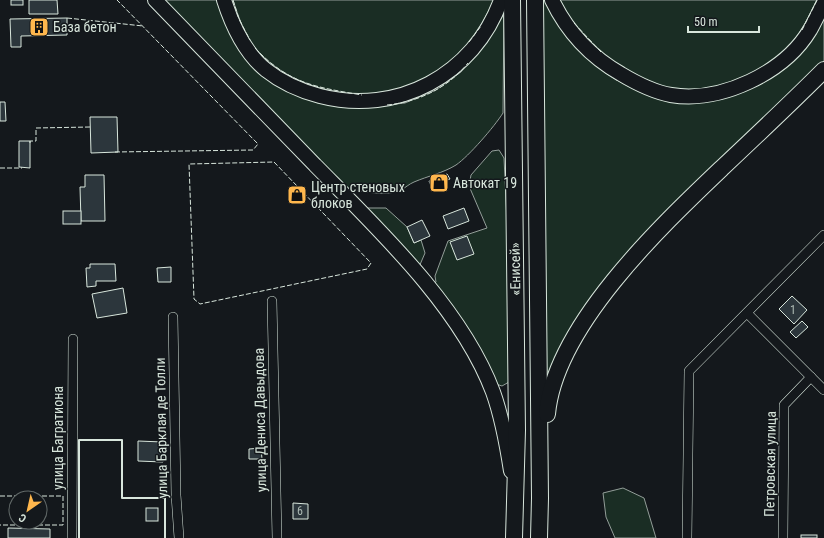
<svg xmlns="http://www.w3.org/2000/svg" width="824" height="538" font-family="'Roboto Condensed',sans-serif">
  <rect width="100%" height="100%" fill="#14181c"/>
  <g fill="#1a2d24" stroke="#939e99">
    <path d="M 162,0 L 221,0 L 260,71 L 369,107 L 405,103 L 436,90 L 461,72 L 489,38 L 504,8 L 503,113 C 494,127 469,156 456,165 C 443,173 428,176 414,182 C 409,184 405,188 401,190 C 387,197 355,191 341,186 Z"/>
    <path d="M 233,0 L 494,0 C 479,30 460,66 429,82 C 421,87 407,87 397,89 C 388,91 377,96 367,95 C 326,94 278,79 252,44 C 243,31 238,15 233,0 Z"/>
    <path d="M 539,0 L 546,0 C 584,86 686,132 769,78 C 775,74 780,66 785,60 C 798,45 811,29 824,14 L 824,65 L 571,333 L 543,383 Z"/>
    <path d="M 560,0 L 817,0 C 808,19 799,36 785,51 C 749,90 688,100 641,80 C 607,65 576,32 560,0 Z"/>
    <path d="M 499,150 L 504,158 L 512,324 L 509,382 L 502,386 L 496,384 L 433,285 L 436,282 L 435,276 L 448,241 L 487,228 L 469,186 L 471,175 L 492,151 Z"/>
    <path d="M 361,208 L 386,208 L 407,227 L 414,243 L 421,240 L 425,253 L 419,267 Z"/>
    <path d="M 623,488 L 644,498 L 656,538 L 615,538 L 606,517 L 603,493 Z"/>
  </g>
  <g fill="#2c363c" stroke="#d8e6dc">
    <rect x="11" y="0" width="12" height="5"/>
    <path d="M 29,0 L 57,0 L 58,14 L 29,14 Z"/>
    <path d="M 67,18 L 67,35 L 21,36 L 21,47 L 11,47 L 10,19 Z"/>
    <path d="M 0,102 L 5,102 L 6,121 L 0,121 Z"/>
    <path d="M 90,117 L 117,117 L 118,152 L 91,153 Z"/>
    <path d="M 19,141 L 30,141 L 30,168 L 19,167 Z"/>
    <path d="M 447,174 L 450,179 L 431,186 L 429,181 Z"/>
    <path d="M 85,175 L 104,175 L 105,221 L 81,221 L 80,187 L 85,187 Z"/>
    <path d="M 464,208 L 469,221 L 448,229 L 443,216 Z"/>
    <rect x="63" y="211" width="18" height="13"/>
    <path d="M 422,220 L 430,236 L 414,243 L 407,227 Z"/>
    <path d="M 467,236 L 474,254 L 457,260 L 450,242 Z"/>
    <path d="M 90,264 L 115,264 L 116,281 L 96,281 L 96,286 L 87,287 L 86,268 L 90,268 Z"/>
    <path d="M 171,267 L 171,282 L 158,282 L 157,268 Z"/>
    <path d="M 123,288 L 127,313 L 97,318 L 92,294 Z"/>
    <path d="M 792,296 L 807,310 L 794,324 L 779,309 Z"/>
    <path d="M 802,321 L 808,327 L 796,338 L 790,332 Z"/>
    <path d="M 138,441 L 163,442 L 163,462 L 138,461 Z"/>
    <path d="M 261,448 L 262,459 L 249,459 L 249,449 Z"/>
    <path d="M 293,503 L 308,504 L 308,519 L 293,519 Z"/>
    <rect x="146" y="508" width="12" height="13"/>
    <path d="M 8,528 L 50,529 L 50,538 L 8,538 Z"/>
    <rect x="801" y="535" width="16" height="3"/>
  </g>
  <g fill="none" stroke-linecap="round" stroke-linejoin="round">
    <defs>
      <g id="street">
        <path d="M 272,301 L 277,538"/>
        <path d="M 747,313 L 824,390"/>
        <path d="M 173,317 L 176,495 L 179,538"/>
        <path d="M 72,538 L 73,339"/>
        <path d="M 687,538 L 689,371 L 824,235"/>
        <path d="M 783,538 L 784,405 L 811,377"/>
      </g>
      <g id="primary">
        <path d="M 155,0 C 209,55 262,110 315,165 C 378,229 461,307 493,392 C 502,417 507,445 511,471"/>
        <path d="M 224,0 C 232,25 245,53 266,70 C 281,82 301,91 320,96 C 397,116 474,75 501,0"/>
        <path d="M 552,0 C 567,31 591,57 621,74 C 636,83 654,92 671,95 C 721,103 784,73 810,30 C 815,21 819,12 824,3"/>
      </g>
      <g id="highway">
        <path d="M 512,0 L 517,430 L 514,538"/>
        <path d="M 535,0 L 540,498 L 539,538"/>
        <path d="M 547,414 C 555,326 661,226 723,167 C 757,135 791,103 824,70"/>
      </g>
    </defs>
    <use href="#street" stroke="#d8e6dc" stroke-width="10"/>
    <use href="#primary" stroke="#d8e6dc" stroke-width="16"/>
    <use href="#highway" stroke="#d8e6dc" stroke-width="18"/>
    <use href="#street" stroke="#14181c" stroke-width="9"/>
    <use href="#primary" stroke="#14181c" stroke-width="14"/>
    <use href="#highway" stroke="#14181c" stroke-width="16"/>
    <g stroke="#d8e6dc" stroke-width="1" stroke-dasharray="5 2" stroke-linecap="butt">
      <path d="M 233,0 L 239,19 L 250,40"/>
      <path d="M 67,18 L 143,26"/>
      <path d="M 574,23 L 601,52"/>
      <path d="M 802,30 L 817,0"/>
      <path d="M 469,42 L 481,26"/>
      <path d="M 255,48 C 289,84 315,87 362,95"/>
      <path d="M 387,105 C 418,102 448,88 468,63"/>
      <path d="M 30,143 L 30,141 L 36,141 L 36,128 L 90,127 L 90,129"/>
      <path d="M 115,152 L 253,150 L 258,144 L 117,0"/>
      <path d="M 274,162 L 371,263 L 367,269 L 200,304 L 194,299 L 189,164 Z"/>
      <path d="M 0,168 L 22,168"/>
      <path d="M 0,496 L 63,496 L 63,525 L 0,525"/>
    </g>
    <path stroke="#d8e6dc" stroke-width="2" d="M 79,538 L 79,440 L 122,440 L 122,498 L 165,498 L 165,538"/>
  </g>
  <defs>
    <symbol id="building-square" viewBox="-11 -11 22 22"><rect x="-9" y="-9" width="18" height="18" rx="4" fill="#ffb74d" stroke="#14181c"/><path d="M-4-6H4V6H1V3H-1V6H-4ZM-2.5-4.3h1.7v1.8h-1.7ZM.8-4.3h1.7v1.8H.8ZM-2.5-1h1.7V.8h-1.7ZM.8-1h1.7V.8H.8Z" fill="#111"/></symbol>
    <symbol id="shop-square" viewBox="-11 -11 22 22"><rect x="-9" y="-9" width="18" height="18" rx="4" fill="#ffb74d" stroke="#14181c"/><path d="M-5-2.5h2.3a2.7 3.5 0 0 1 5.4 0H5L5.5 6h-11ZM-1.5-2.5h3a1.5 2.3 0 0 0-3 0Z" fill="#111"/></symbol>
  </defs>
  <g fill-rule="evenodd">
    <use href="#building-square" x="28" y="16" width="22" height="22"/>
    <use href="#shop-square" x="428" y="172" width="22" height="22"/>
    <use href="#shop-square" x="286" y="184" width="22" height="22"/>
  </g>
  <g text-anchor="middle" stroke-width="3" stroke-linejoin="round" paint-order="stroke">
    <g font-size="12" fill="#adbab4">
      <text x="793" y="314">1</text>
      <text x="300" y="515">6</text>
    </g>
    <g font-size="14" fill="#d8e6dc" stroke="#14181c" text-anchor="start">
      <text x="53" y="32">База бетон</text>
      <text x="453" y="188">Автокат 19</text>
      <text x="311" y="192">Центр стеновых<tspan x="311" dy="16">блоков</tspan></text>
    </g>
    <g font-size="14" fill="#d8e6dc" stroke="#14181c">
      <text transform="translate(515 269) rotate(-91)" y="5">«Енисей»</text>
      <text transform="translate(260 420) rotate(-91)" y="5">улица Дениса Давыдова</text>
      <text transform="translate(161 428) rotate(-91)" y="5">улица Барклая де Толли</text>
      <text transform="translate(58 438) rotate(-90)" y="5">улица Багратиона</text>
      <text transform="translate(770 464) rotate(-89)" y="5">Петровская улица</text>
    </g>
  </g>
  <g transform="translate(28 510) rotate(214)"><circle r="19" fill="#14181c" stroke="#626a69"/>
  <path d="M0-3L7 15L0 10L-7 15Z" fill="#ffb74d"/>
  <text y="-6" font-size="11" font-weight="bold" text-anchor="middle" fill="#d8e6dc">С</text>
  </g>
  <path d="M688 26v6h71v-6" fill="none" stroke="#d8e6dc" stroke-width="2"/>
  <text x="694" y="26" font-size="12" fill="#d8e6dc" stroke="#14181c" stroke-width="3" paint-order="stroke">50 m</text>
</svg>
